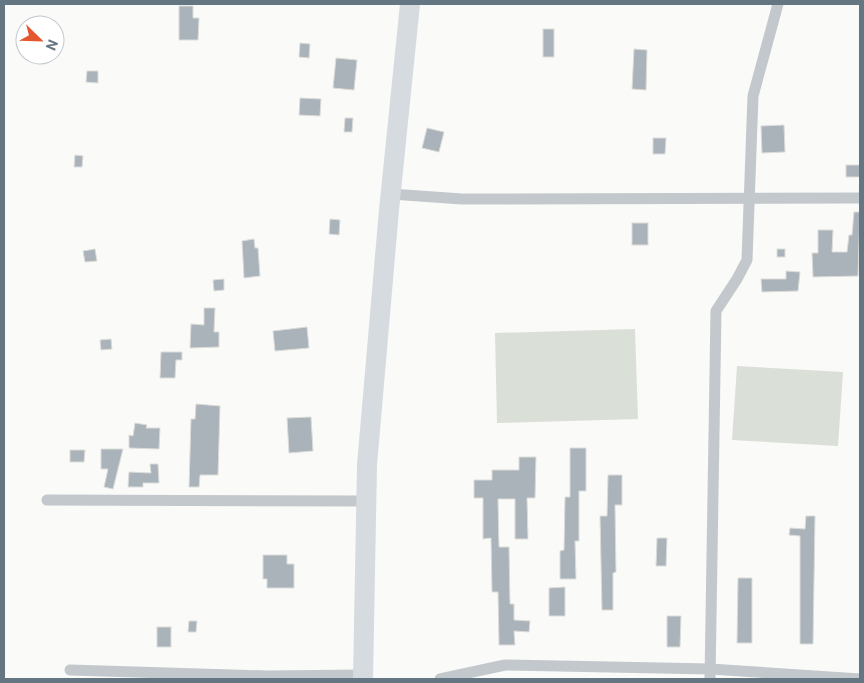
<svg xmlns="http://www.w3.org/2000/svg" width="864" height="683" font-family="Roboto,sans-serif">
  <rect width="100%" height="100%" fill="#fafaf8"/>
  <g fill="#dadfd7">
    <path d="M 635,329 L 638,419 L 497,423 L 495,333 Z"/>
    <path d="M 737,366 L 843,372 L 838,446 L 732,440 Z"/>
  </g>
  <g fill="#aab3b9" stroke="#dcdcda">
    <path d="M 179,6 L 193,6 L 193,18 L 199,18 L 198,40 L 179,40 Z"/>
    <rect x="543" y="29" width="11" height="28"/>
    <path d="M 300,43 L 310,44 L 309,58 L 299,57 Z"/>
    <path d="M 634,49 L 647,50 L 646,90 L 632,89 Z"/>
    <path d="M 336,58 L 357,60 L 354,90 L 333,88 Z"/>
    <path d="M 87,71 L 98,71 L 98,83 L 86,82 Z"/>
    <path d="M 300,98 L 321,99 L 320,116 L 299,115 Z"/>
    <path d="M 345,118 L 353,118 L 352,132 L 344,132 Z"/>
    <path d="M 784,125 L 785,152 L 762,153 L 761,126 Z"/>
    <path d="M 427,128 L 444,132 L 439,152 L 422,148 Z"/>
    <path d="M 653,138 L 666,138 L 665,154 L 653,154 Z"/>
    <path d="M 75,155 L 83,156 L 82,167 L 74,167 Z"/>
    <rect x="846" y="165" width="14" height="12"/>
    <path d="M 854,212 L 860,212 L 858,276 L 813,277 L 812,253 L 818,253 L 818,230 L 833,230 L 832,252 L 847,252 L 849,235 L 852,235 Z"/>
    <path d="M 330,219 L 340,220 L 339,235 L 329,234 Z"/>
    <rect x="632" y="223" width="16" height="22"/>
    <path d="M 254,239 L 255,248 L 258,248 L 260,276 L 244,278 L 242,241 Z"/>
    <path d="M 95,249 L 97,261 L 85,262 L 83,251 Z"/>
    <rect x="777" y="249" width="8" height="8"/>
    <path d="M 786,271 L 800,272 L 798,291 L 762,292 L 761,279 L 786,279 Z"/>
    <path d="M 224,279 L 224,290 L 214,291 L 213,280 Z"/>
    <path d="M 204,308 L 215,308 L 214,332 L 219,332 L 219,347 L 190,348 L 191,324 L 204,325 Z"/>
    <path d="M 307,327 L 309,348 L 275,351 L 273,331 Z"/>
    <path d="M 111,339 L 112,349 L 101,350 L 100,340 Z"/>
    <path d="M 161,352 L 182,352 L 182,360 L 176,360 L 175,378 L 160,378 Z"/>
    <path d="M 196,404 L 220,406 L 218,475 L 200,475 L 199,487 L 189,487 L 191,419 L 195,419 Z"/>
    <path d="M 311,417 L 313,451 L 289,453 L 287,418 Z"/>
    <path d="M 135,423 L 147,425 L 146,428 L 160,428 L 159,449 L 129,448 L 129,435 L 133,436 Z"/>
    <path d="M 570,448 L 586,448 L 586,491 L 579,491 L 579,541 L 575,541 L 576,579 L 560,579 L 560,551 L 564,550 L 565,497 L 570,497 Z"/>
    <path d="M 101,449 L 123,449 L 113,489 L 104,487 L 108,469 L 101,469 Z"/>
    <path d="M 70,450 L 85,450 L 84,462 L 70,462 Z"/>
    <path d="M 519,457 L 536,457 L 535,498 L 527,498 L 528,539 L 515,539 L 515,499 L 498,499 L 499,547 L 509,547 L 510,604 L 514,604 L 514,620 L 530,621 L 529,632 L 514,631 L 515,645 L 499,645 L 498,592 L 492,592 L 491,538 L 483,539 L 483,498 L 474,498 L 474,480 L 492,480 L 492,470 L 519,470 Z"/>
    <path d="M 150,464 L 158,464 L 159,483 L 143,483 L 143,487 L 128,487 L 129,472 L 151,473 Z"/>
    <path d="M 608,475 L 622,475 L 622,505 L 615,505 L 616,572 L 613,573 L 613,610 L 602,610 L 600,516 L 607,516 Z"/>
    <path d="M 806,516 L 815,516 L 813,644 L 800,644 L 800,536 L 789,535 L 790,528 L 805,529 Z"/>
    <path d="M 657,538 L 667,538 L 666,566 L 656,566 Z"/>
    <path d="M 263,555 L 287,555 L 287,564 L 294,564 L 294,588 L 267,588 L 267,579 L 263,579 Z"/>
    <path d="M 738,578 L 752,578 L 752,643 L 737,643 Z"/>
    <path d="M 565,587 L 565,616 L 549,616 L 549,588 Z"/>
    <path d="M 667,616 L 681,616 L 680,647 L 667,647 Z"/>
    <path d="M 189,621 L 197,621 L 196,632 L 188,632 Z"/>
    <rect x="157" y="627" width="14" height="20"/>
  </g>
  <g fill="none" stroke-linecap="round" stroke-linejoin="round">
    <g stroke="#c3c8cc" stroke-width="11">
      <path d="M 391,194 L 462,199 L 860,198"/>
      <path d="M 47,500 L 366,501"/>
      <path d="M 70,670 L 267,676 L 363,675"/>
      <path d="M 440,679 L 505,665 L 710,669 L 860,679"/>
      <path d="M 710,679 L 716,311 L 737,279 L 747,260 L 753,96 L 778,4"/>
    </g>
    <path stroke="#d6dbdf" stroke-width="20" d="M 363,679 L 367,465 L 389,210 L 410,4"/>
  </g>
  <rect width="864" height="683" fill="none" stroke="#657683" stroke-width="10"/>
  <g transform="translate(40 40) rotate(113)"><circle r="24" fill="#ffffff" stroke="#c1c8cd"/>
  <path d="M0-4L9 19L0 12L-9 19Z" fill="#e4572e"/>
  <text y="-8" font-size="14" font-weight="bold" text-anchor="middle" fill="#657683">N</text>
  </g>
</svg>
